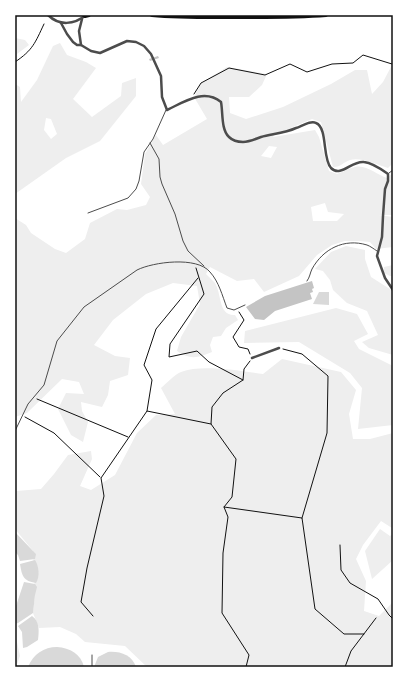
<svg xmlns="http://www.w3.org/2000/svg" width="408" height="682" font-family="Quicksand,sans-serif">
  <rect width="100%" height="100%" fill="#fff"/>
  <g fill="#eee" fill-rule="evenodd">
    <path d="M 15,38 L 25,40 L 29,45 L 17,54 L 16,74 L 15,76 Z"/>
    <path d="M 60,43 L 67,55 L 86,62 L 96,68 L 73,99 L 92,117 L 121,96 L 122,83 L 136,78 L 136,96 L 100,141 L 66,158 L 15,194 L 15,84 L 20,87 L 21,102 L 37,80 L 53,46 ZM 46,118 L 51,119 L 57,134 L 51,139 L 44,130 Z"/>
    <path d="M 393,63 L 393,163 L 388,168 C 377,165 362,157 350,160 C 343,162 342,167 333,167 L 321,122 L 312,119 L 274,135 L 273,137 L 315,130 L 319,137 L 329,171 L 337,174 C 343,172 349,168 355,167 C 366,164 377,175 387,178 L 393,173 L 393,215 L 379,215 L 393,217 L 393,247 L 376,249 L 370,242 L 359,241 L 345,241 L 332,245 L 317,255 L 299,276 L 264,292 L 254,279 L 237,281 L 210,267 L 206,274 C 209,277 212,280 215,283 C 222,294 218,316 235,315 L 238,320 L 226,328 L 221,336 L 213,337 L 210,345 L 212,352 C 198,358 190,360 177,351 L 181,337 L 200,304 L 197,286 L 173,283 L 146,294 L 113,320 L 94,345 L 115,356 L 130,358 L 128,375 L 110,381 L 108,395 L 102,407 L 81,402 L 82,411 L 88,422 L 83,442 L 71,435 L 58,409 L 66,393 L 84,394 L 79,382 L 62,379 L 27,413 L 15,417 L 15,218 L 26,225 L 31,233 L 55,249 L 66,253 L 85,239 L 90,223 L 117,209 L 127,210 L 146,205 L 150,197 L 141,184 L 145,154 L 156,135 L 163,145 L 207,119 L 194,97 L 201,83 L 227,67 L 267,74 L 262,85 L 249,97 L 229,97 L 230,113 L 246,119 L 283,107 L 331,84 L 355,70 L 367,70 L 372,94 L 383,82 ZM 269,146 L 277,147 L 271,158 L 261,156 ZM 325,203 L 328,212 L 344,214 L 337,221 L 313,221 L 311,207 Z"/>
    <path d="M 346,246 L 365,250 L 365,259 L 371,277 L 393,291 L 393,355 L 369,348 L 362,342 L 378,335 L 367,311 L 347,303 L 333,290 L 330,280 L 323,271 L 315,269 L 331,252 Z"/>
    <path d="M 393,265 L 393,276 L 390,276 L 384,273 L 384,267 Z"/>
    <path d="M 336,308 L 357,314 L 368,334 L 354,341 L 359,349 L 393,366 L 393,425 L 358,429 L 362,388 L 350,373 L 299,342 L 244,343 L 245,331 Z"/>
    <path d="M 282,359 L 341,372 L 356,390 L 349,414 L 353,439 L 370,439 L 393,433 L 393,527 L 392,528 L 381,521 L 363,545 L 356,559 L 366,581 L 364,611 L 379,616 L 393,602 L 393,667 L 147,667 L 125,646 L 85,642 L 76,634 L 60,627 L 39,628 L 33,613 L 35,595 L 33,551 L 15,529 L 16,491 L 41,489 L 54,474 L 68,455 L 91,451 L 92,459 L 80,486 L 91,490 L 115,475 L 137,433 L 156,415 L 175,414 L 161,388 C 167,383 174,375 181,372 C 202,364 240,371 263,374 Z"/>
    <path d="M 380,529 L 390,536 L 393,534 L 393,560 L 372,579 L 365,551 Z"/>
    <path d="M 15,633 L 20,656 L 16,667 L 15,667 Z"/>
  </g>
  <g fill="#d9d9d9">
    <path d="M 319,292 L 329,292 L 329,305 L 313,304 Z"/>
    <path d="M 15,532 L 33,551 L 36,554 L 35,559 L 20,561 L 18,555 L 15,552 Z"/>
    <path d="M 35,560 C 39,566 40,577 36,583 C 23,581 22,576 20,564 Z"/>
    <path d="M 24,582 L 35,584 L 37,587 L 35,595 L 33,613 L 18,623 L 15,624 L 15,609 Z"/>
    <path d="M 32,616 C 40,621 39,632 38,640 L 27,647 L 23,648 L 22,632 L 18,626 Z"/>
    <path d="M 57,647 C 70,648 81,654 84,667 L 28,667 C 33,654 44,647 57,647 Z"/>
    <path d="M 108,652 C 120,651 132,655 136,667 L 94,667 L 98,657 Z"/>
  </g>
  <g fill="#c4c4c4">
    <path d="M 158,56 L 159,58 L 150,61 L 149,59 Z"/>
    <path d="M 312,281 L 314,288 L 312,289 L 313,292 L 310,293 L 312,299 L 275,311 L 264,320 L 255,319 L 246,307 L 265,296 Z"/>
  </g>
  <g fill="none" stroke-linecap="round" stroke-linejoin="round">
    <g stroke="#111" stroke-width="1">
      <path d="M 15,62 C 33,50 35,43 44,24"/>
      <path d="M 194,94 L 201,83 L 229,68 L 265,75 L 290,64 L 307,72 L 332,64 L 353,63 L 363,55 L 392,64 L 393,63"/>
      <path d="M 196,268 L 204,294 L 170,344 L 169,357 L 197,351 L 209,362 L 243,380"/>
      <path d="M 239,312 L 244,320 L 233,337 L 239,347 L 248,349 L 250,354"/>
      <path d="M 283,349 L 302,354 L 328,376 L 327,433 L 302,518"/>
      <path d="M 37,399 L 128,437"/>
      <path d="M 147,411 L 152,380 L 144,365 L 156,329 L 198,278"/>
      <path d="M 25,417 L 54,433 L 100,477"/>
      <path d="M 224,507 L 302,518 L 315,609 L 344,634 L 364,634"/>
      <path d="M 340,545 L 341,570 L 350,583 L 378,599 L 389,615 L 393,619"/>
      <path d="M 93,616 L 81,602 L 87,568 L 104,496 L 101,478 L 147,411 L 211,424"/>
      <path d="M 246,667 L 249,655 L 222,613 L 223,553 L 228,517 L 224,507 L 232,497 L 236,459 L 211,424 L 212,407 L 223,393 L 243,380 L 244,369 L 250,361"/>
      <path d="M 345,667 L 351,651 L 376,618"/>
    </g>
    <g stroke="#4c4c4c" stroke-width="1">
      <path d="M 150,143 L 159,159 L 160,177 L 162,184 L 175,214 L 183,241 L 188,251 L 204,266"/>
      <path d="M 389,173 L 393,170"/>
      <path d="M 88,213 L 128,198 L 136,189 L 139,181 L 144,152 L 153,139 L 166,110"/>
      <path d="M 307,281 C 310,277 310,273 312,269 C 323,249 344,238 367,245 C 370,246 374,249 377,251"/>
      <path d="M 15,431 L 28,404 L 44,385 L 57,341 L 84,307 L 137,270 C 153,262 197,256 210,272 C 219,282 222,295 227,308 L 234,310 L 245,305"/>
      <path d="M 92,667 L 92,655"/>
    </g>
    <g stroke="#4c4c4c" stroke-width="2.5">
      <path d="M 48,15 C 59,26 74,25 86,15"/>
      <path d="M 61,23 L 67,34 L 73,42 L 77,45 L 81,45 L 91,51 L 100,53 L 127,41 L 136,42 L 144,46 L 151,54 L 161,76 L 162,97 L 167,110 C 184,102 204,88 221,102 C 223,112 221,130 229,137 C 233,141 238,142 243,142 C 250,142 255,139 261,137 C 272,134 285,133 296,128 C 302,126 311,120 316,123 C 328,128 322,158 331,168 C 341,178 352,160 364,162 C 373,163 381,169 388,174 L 388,181 L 385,189 L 383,216 L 382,237 L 377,256 L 385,278 L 393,290"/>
      <path d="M 81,45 L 79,31 L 82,19"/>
      <path d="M 252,358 L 279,348"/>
    </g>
    <g stroke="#111" stroke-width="4">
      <path d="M 152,15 C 184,18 217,17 249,17 C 275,17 300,17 326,15"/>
      <path d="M 85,16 L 89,15"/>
    </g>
  </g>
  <rect width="408" height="682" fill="none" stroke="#ffffff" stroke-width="32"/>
  <rect x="16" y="16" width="376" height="650" fill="none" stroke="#111" stroke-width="1.5"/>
</svg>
